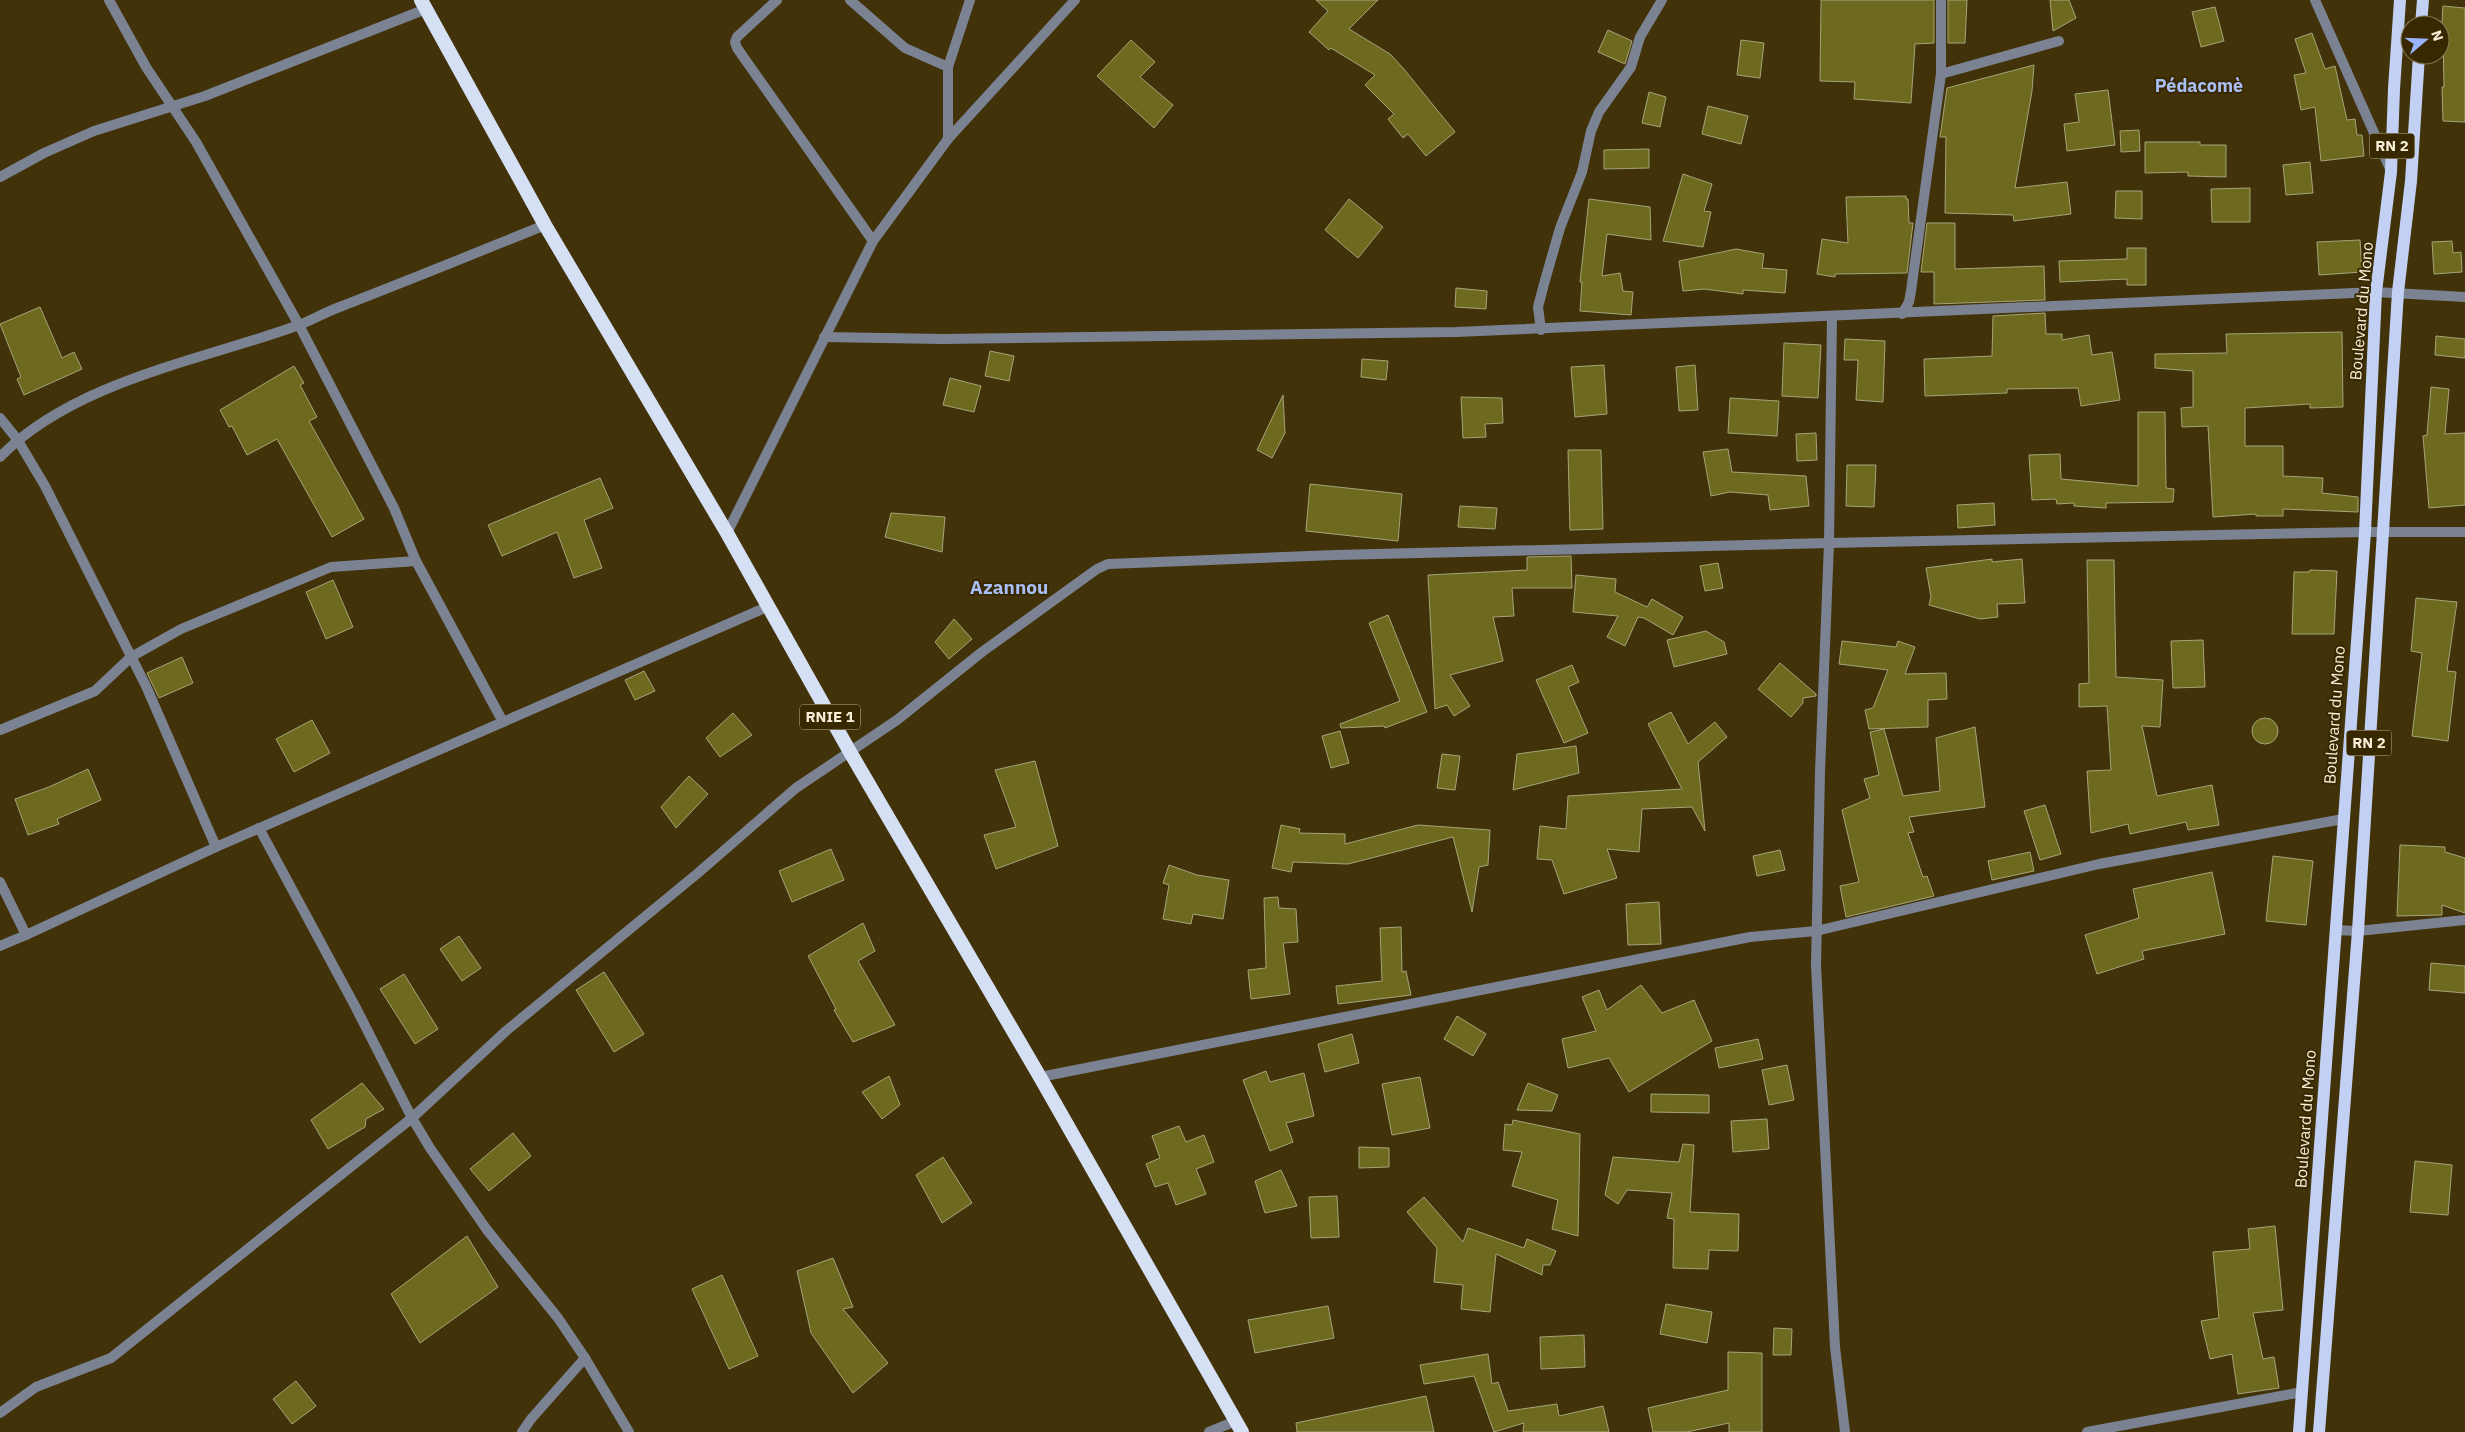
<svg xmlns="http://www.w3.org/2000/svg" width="2465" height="1432" font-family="'IBM Plex Sans',sans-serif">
  <rect width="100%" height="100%" fill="#42320a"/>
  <g fill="#6d6a1f" stroke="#a5a479">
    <path d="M 1316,0 L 1378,0 L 1349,29 L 1390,54 L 1403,68 L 1455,132 L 1426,156 L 1408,134 L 1403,138 L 1388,119 L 1394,114 L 1365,85 L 1375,75 L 1331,48 L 1329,50 L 1309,32 L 1328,11 Z"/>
    <path d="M 1821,0 L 1934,0 L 1934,43 L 1915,44 L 1911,103 L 1854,99 L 1855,82 L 1820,81 Z"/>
    <path d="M 1948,0 L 1967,0 L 1965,43 L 1948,43 Z"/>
    <path d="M 2050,0 L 2069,0 L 2076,18 L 2053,31 Z"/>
    <path d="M 2443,6 L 2465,8 L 2465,122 L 2443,121 L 2442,87 L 2444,87 L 2443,37 L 2441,37 Z"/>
    <path d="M 2215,7 L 2224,41 L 2201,47 L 2192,12 Z"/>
    <path d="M 1608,30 L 1632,41 L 1625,64 L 1598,52 Z"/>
    <path d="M 2312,33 L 2325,69 L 2335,66 L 2347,120 L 2355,119 L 2357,135 L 2362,135 L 2364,156 L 2321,161 L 2315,107 L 2301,110 L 2294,75 L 2306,73 L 2295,39 Z"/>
    <path d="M 1131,40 L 1155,62 L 1140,77 L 1173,105 L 1154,128 L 1097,76 Z"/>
    <path d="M 1741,40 L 1764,43 L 1760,78 L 1737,75 Z"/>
    <path d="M 2034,65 L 2032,91 L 2015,188 L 2067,182 L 2071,214 L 2014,221 L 2013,215 L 1945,213 L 1946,137 L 1940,137 L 1947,88 Z"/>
    <path d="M 2108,90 L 2115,145 L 2067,151 L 2064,124 L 2079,122 L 2075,94 Z"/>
    <path d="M 1649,92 L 1666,97 L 1660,127 L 1642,123 Z"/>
    <path d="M 1708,106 L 1748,116 L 1741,144 L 1702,134 Z"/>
    <path d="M 2139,130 L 2140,151 L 2121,152 L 2120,131 Z"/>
    <path d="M 2145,142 L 2200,142 L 2200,145 L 2226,145 L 2226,177 L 2188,176 L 2188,172 L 2145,173 Z"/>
    <path d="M 1649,149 L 1649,168 L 1604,169 L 1604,150 Z"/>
    <path d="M 2310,162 L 2313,193 L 2286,195 L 2283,165 Z"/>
    <path d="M 1683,174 L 1712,184 L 1704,211 L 1711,212 L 1703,247 L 1663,241 Z"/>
    <path d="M 2250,188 L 2250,222 L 2212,222 L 2211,189 Z"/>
    <path d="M 2116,191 L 2142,191 L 2142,219 L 2115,218 Z"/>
    <path d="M 1906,196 L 1906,199 L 1908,199 L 1909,223 L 1913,223 L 1907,273 L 1835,274 L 1835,277 L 1817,274 L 1822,239 L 1848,243 L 1846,197 Z"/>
    <path d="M 1349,199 L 1383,227 L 1358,258 L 1325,230 Z"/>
    <path d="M 1589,199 L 1650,207 L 1651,240 L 1607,234 L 1602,276 L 1620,273 L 1623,291 L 1633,292 L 1631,315 L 1580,311 L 1582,282 L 1580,282 Z"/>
    <path d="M 1927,223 L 1955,223 L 1955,269 L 2044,266 L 2045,300 L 1934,304 L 1934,272 L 1921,272 Z"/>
    <path d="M 2360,240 L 2362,272 L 2319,275 L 2317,242 Z"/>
    <path d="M 2452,241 L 2453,253 L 2461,252 L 2462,272 L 2434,274 L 2432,242 Z"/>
    <path d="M 2127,248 L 2146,248 L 2146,285 L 2127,285 L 2127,279 L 2060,282 L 2059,261 L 2127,259 Z"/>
    <path d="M 1736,249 L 1764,254 L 1762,268 L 1787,270 L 1785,293 L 1743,290 L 1743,294 L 1704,289 L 1683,291 L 1679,261 Z"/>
    <path d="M 1456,288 L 1487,291 L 1486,309 L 1455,307 Z"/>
    <path d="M 40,307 L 62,358 L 74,352 L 82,369 L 24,395 L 17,379 L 21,377 L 0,324 Z"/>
    <path d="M 2045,313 L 2046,334 L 2062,334 L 2062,340 L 2089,335 L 2092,355 L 2112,352 L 2120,400 L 2081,406 L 2078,388 L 2007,389 L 2007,393 L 1925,396 L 1924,359 L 1992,356 L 1993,316 Z"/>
    <path d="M 2342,332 L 2343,407 L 2310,408 L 2310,404 L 2245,408 L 2245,446 L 2283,446 L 2283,476 L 2323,478 L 2322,493 L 2358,497 L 2358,512 L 2283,509 L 2283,516 L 2256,516 L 2256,514 L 2213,517 L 2208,426 L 2182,427 L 2181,408 L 2193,407 L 2193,371 L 2155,368 L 2155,354 L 2227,353 L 2226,334 Z"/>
    <path d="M 2436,336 L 2465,339 L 2465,358 L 2435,355 Z"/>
    <path d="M 1845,339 L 1885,341 L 1883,402 L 1856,400 L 1858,360 L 1844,360 Z"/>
    <path d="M 1784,343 L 1821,345 L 1818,398 L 1782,396 Z"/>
    <path d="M 990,351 L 1014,356 L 1009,381 L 985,376 Z"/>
    <path d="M 1362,359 L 1388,361 L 1386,380 L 1361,377 Z"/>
    <path d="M 1604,365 L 1607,414 L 1575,417 L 1571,367 Z"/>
    <path d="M 1695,365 L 1698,410 L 1679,411 L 1676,367 Z"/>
    <path d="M 294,366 L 304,383 L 300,385 L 317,417 L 309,421 L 364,519 L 332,537 L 277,439 L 247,455 L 232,426 L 229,427 L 220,410 Z"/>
    <path d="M 950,378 L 981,386 L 974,412 L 943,405 Z"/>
    <path d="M 2431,387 L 2449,389 L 2445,434 L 2465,433 L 2465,505 L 2429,508 L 2423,436 L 2427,435 Z"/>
    <path d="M 1283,395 L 1285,433 L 1272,458 L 1257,450 Z"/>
    <path d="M 1461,397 L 1502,398 L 1503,423 L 1485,424 L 1486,437 L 1463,438 Z"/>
    <path d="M 1730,398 L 1779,401 L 1777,436 L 1728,433 Z"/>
    <path d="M 2138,412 L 2165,412 L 2166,488 L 2174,489 L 2173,502 L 2106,503 L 2106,508 L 2074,506 L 2074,503 L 2057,504 L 2056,499 L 2032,500 L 2029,455 L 2060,454 L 2061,479 L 2138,486 Z"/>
    <path d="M 1816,433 L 1817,460 L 1797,461 L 1796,434 Z"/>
    <path d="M 1728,449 L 1732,472 L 1806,476 L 1809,506 L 1770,510 L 1768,495 L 1730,492 L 1711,496 L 1703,452 Z"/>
    <path d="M 1568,450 L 1601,450 L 1603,529 L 1570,530 Z"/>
    <path d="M 1847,465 L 1876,465 L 1874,507 L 1846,506 Z"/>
    <path d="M 600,478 L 613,508 L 584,520 L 602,568 L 574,578 L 557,532 L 502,556 L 488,525 Z"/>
    <path d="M 1310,484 L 1402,494 L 1398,541 L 1306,531 Z"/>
    <path d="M 1994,503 L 1995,525 L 1958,528 L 1957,505 Z"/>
    <path d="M 1460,506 L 1497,508 L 1495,529 L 1458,527 Z"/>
    <path d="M 891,513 L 945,517 L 942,552 L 885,537 Z"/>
    <path d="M 1571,556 L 1572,588 L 1512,588 L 1514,616 L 1493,617 L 1503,661 L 1450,675 L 1470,706 L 1454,716 L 1447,705 L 1435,709 L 1428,575 L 1527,570 L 1527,557 Z"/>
    <path d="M 1992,559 L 1992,562 L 2022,559 L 2025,603 L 1997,604 L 1998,617 L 1980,619 L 1929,605 L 1931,597 L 1926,568 Z"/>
    <path d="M 2087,560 L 2114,560 L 2116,677 L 2163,680 L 2160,727 L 2142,726 L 2157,796 L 2212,785 L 2219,825 L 2188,830 L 2186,822 L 2130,834 L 2128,824 L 2091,833 L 2087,771 L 2111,770 L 2107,706 L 2079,707 L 2079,684 L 2089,683 Z"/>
    <path d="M 1718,563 L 1723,588 L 1705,591 L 1700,566 Z"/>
    <path d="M 2310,570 L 2337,571 L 2334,634 L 2292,634 L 2294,572 L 2309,572 Z"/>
    <path d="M 1576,575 L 1616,579 L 1615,592 L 1647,607 L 1652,599 L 1683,617 L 1673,635 L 1644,618 L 1638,617 L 1625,646 L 1607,637 L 1618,616 L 1573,612 Z"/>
    <path d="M 333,580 L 353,627 L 326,639 L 306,592 Z"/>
    <path d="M 2416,598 L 2457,602 L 2447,671 L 2456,672 L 2448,741 L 2412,736 L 2422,653 L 2411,651 Z"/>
    <path d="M 1388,615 L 1427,712 L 1385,728 L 1384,726 L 1341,728 L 1340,724 L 1400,701 L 1369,623 Z"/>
    <path d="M 954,619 L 972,639 L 949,659 L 935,642 Z"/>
    <path d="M 1706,631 L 1724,642 L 1727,654 L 1674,667 L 1667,640 Z"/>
    <path d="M 2203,640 L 2205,687 L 2173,688 L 2171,641 Z"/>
    <path d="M 1842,641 L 1896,647 L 1898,641 L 1915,647 L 1905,674 L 1946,673 L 1947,699 L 1928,700 L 1928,727 L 1869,729 L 1865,710 L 1873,708 L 1888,670 L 1839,664 Z"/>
    <path d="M 182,657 L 193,683 L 159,698 L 147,673 Z"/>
    <path d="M 1780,663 L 1816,694 L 1816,696 L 1803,698 L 1803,703 L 1791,717 L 1758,689 Z"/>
    <path d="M 1572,665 L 1579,682 L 1568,687 L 1588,733 L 1564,743 L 1536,680 Z"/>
    <path d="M 644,671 L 655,691 L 635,700 L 625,680 Z"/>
    <path d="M 1671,712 L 1688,744 L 1715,722 L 1727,737 L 1698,762 L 1705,831 L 1692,807 L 1642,809 L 1639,852 L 1607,849 L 1617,878 L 1564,894 L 1552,860 L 1537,859 L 1540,826 L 1566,829 L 1568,796 L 1682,789 L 1648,724 Z"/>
    <path d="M 733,713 L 752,735 L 720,757 L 706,738 Z"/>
    <circle cx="2265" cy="731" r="13"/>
    <path d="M 312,720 L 330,753 L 294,772 L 276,739 Z"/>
    <path d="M 1975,727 L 1985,807 L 1909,817 L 1914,832 L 1908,833 L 1923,877 L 1927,876 L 1934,896 L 1846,917 L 1840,886 L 1859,882 L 1842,810 L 1870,798 L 1864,779 L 1879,775 L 1870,732 L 1884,729 L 1903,796 L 1940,791 L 1936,738 Z"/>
    <path d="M 1340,731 L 1349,763 L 1331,768 L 1322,736 Z"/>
    <path d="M 1576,746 L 1579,773 L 1513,790 L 1517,754 Z"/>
    <path d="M 1442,754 L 1460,756 L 1455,790 L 1437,788 Z"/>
    <path d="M 1035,761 L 1058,846 L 996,869 L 984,835 L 1016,827 L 995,770 Z"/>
    <path d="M 88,769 L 101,800 L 57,819 L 59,824 L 28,835 L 15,799 L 49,787 Z"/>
    <path d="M 689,776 L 708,794 L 676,828 L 661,807 Z"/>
    <path d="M 2045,805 L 2061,854 L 2040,860 L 2024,811 Z"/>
    <path d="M 1281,825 L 1300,829 L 1299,833 L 1345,834 L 1345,844 L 1418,825 L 1490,830 L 1488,865 L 1479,867 L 1472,912 L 1453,837 L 1348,864 L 1293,862 L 1291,872 L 1272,868 Z"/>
    <path d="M 2400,845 L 2445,847 L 2445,852 L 2465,858 L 2465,913 L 2442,905 L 2442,915 L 2397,916 Z"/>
    <path d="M 831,849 L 844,880 L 792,902 L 779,871 Z"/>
    <path d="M 1780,850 L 1785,870 L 1757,876 L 1753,856 Z"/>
    <path d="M 2030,852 L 2034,871 L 1992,880 L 1988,861 Z"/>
    <path d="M 2273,856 L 2313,861 L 2306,925 L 2266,921 Z"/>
    <path d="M 1169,865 L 1197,875 L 1229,880 L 1223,919 L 1193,914 L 1191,924 L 1163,919 L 1169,885 L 1163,883 Z"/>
    <path d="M 2212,872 L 2225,934 L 2142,951 L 2144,959 L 2097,974 L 2085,935 L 2139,918 L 2133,889 Z"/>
    <path d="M 1278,897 L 1279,908 L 1296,909 L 1298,942 L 1283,943 L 1290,994 L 1251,999 L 1248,970 L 1266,968 L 1264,898 Z"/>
    <path d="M 1659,902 L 1661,944 L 1628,945 L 1626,904 Z"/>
    <path d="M 863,923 L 875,951 L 858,961 L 895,1025 L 853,1042 L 834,1010 L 836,1009 L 808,956 Z"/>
    <path d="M 1401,927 L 1402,972 L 1406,971 L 1411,995 L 1338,1004 L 1336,986 L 1382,981 L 1380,928 Z"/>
    <path d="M 459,936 L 481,968 L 462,981 L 440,949 Z"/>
    <path d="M 2431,963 L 2465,966 L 2465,993 L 2429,990 Z"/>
    <path d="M 604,972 L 644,1034 L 614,1052 L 576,990 Z"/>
    <path d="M 404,974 L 438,1029 L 415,1044 L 380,989 Z"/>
    <path d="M 1641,985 L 1662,1013 L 1694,1000 L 1712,1041 L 1629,1092 L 1609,1058 L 1568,1068 L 1562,1039 L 1596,1031 L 1582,997 L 1599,990 L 1607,1010 Z"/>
    <path d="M 1457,1016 L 1486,1034 L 1473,1056 L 1444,1039 Z"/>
    <path d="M 1352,1034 L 1359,1063 L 1325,1072 L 1318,1044 Z"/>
    <path d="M 1758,1039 L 1763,1059 L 1719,1068 L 1715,1048 Z"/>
    <path d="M 1787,1065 L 1794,1100 L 1769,1105 L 1762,1070 Z"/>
    <path d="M 1266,1071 L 1270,1082 L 1304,1073 L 1314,1116 L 1286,1123 L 1293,1142 L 1270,1151 L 1243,1080 Z"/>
    <path d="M 889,1076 L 900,1105 L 882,1119 L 862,1092 Z"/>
    <path d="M 1420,1077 L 1430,1128 L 1392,1135 L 1382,1084 Z"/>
    <path d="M 362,1083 L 384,1109 L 366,1119 L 365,1127 L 328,1149 L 311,1120 Z"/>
    <path d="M 1528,1083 L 1558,1095 L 1552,1111 L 1517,1110 Z"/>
    <path d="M 1651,1094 L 1709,1095 L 1709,1113 L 1651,1112 Z"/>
    <path d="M 1767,1119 L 1769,1149 L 1733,1152 L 1731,1121 Z"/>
    <path d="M 1513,1120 L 1580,1134 L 1578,1236 L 1552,1229 L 1558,1200 L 1512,1186 L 1522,1152 L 1503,1150 L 1505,1124 L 1512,1125 Z"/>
    <path d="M 1179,1126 L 1186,1142 L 1204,1135 L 1214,1162 L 1196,1169 L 1206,1194 L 1176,1205 L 1168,1183 L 1155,1187 L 1146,1164 L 1160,1158 L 1152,1136 Z"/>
    <path d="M 513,1133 L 531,1156 L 489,1191 L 470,1169 Z"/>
    <path d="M 1683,1144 L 1694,1145 L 1690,1212 L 1739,1214 L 1738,1251 L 1709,1250 L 1708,1269 L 1673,1268 L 1674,1219 L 1667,1218 L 1672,1193 L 1627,1190 L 1618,1204 L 1605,1195 L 1613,1157 L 1679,1162 Z"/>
    <path d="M 1359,1147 L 1389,1148 L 1389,1167 L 1359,1168 Z"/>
    <path d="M 943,1157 L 972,1203 L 942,1223 L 916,1175 Z"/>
    <path d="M 2415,1161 L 2452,1165 L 2448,1215 L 2410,1212 Z"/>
    <path d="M 1281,1170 L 1297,1206 L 1265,1213 L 1255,1181 Z"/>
    <path d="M 1337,1196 L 1339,1237 L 1311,1238 L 1309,1197 Z"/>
    <path d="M 1424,1197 L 1463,1242 L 1468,1228 L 1524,1248 L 1527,1239 L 1556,1251 L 1550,1265 L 1543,1265 L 1542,1275 L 1496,1254 L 1490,1312 L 1461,1309 L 1463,1285 L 1434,1282 L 1437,1248 L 1407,1212 Z"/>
    <path d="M 2275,1226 L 2283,1310 L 2253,1313 L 2263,1359 L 2274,1357 L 2279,1388 L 2238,1394 L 2232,1354 L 2210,1359 L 2201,1321 L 2219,1318 L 2213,1252 L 2250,1249 L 2248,1229 Z"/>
    <path d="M 467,1236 L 498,1287 L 420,1343 L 391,1294 Z"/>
    <path d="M 833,1258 L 853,1307 L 843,1309 L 888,1363 L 853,1393 L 811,1333 L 797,1271 Z"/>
    <path d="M 722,1275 L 758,1356 L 729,1369 L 692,1289 Z"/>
    <path d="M 1666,1304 L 1712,1312 L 1707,1343 L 1660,1334 Z"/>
    <path d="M 1328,1306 L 1334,1338 L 1255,1353 L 1248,1320 Z"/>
    <path d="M 1774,1328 L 1792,1329 L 1791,1355 L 1773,1355 Z"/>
    <path d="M 1584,1335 L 1585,1367 L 1541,1369 L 1540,1337 Z"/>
    <path d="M 1728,1352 L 1762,1353 L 1762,1432 L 1729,1432 L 1729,1423 L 1687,1432 L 1653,1432 L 1648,1408 L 1728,1390 Z"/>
    <path d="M 1488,1354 L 1492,1384 L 1498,1382 L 1508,1411 L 1557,1404 L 1559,1416 L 1603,1406 L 1609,1432 L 1523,1432 L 1524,1423 L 1494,1432 L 1474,1376 L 1424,1384 L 1420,1365 Z"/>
    <path d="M 296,1381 L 316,1406 L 292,1424 L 273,1399 Z"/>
    <path d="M 1426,1396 L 1434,1432 L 1297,1432 L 1296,1423 Z"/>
  </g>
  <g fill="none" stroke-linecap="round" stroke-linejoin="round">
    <g stroke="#7b8393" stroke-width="10">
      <path d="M 109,0 L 146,67 L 196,142 L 299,325 L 394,508 L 416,561 L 503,722"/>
      <path d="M 777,0 L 737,37 L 735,42 L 737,48 L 873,241"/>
      <path d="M 850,0 L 905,48 L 948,67"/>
      <path d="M 2315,0 L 2391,171"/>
      <path d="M 1941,74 L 2059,41"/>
      <path d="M 948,139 L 1075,0"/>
      <path d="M 0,177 L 44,153 L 94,131 L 205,96 L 426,9"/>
      <path d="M 1902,314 L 1909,302 L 1911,291 L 1941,74 L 1941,0"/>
      <path d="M 1832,316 L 1829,543 L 1820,772 L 1816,965 L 1835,1347 L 1845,1432"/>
      <path d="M 1541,330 L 1538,307 L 1544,284 L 1560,228 L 1582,172 L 1591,131 L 1599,112 L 1631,67 L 1640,37 L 1662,0"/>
      <path d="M 824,337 L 943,339 L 1456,332 L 2376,292 L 2465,297"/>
      <path d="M 0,418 L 17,439 L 45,486 L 146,686 L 216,847"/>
      <path d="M 0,457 C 74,381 203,360 299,325 C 312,320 324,313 337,308 C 407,281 476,253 545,225"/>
      <path d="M 727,533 L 873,241 L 948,139 L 948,67 L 970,0"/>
      <path d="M 0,730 L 95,691 L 131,657 L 181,629 L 331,567 L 416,561"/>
      <path d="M 259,828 L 355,1006 L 412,1118 L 430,1148 L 487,1230 L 558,1318 L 585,1358 L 629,1432"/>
      <path d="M 0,882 L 26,935 L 0,946"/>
      <path d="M 2335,930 L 2358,931 L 2465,920"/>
      <path d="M 26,935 L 216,847 L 767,607"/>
      <path d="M 1040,1077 L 1750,937 L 1816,931 L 2099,864 L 2343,819"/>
      <path d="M 0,1413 L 36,1387 L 111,1358 L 412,1118 L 506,1031 L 698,873 L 796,788 L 897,720 L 982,652 L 1097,569 L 1108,564 L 1336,555 L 1829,543 L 2365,532 L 2465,532"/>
      <path d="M 522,1432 L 531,1419 L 585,1358"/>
      <path d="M 2087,1432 L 2302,1392"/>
    </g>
    <path stroke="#7b8393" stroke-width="10" d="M 1209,1432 L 1236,1421"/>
    <g stroke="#c1d0f3" stroke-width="12">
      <path d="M 2421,25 L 2423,0"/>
      <path d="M 2299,1432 L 2365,532 L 2376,292 L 2391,172 L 2394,89 L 2400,0"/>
      <path d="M 2319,1432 L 2358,931 L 2398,292 L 2411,181 L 2419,55"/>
    </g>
    <path stroke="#d6e0f5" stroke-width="14" d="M 421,0 L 545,225 L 727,533 L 850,752 L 1040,1077 L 1242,1432"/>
  </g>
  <g text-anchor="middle" stroke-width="4" stroke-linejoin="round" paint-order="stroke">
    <g fill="#382800" stroke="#beb399" stroke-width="1">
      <rect x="2369.5" y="133.5" width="45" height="25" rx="4"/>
      <rect x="800" y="704.5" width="60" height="25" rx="4"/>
      <rect x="2346.5" y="730.5" width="45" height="25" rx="4"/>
    </g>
    <g font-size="15" font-weight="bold" fill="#f8efda">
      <text x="2392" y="151">RN 2</text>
      <text x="830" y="722">RNIE 1</text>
      <text x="2369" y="748">RN 2</text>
    </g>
    <g font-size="16" fill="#f8efda" stroke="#382800">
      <text transform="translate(2361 311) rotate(-85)" y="6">Boulevard du Mono</text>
      <text transform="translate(2334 715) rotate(-86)" y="6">Boulevard du Mono</text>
      <text transform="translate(2305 1119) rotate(-86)" y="6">Boulevard du Mono</text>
    </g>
    <g font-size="18" font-weight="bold" fill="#a8bef4" stroke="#382800">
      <text x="2199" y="92">Pédacomè</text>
    </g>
    <g font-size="19" font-weight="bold" fill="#a8bef4" stroke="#382800">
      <text x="1009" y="594">Azannou</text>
    </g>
  </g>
  <g transform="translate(2425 40) rotate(71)"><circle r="24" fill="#382800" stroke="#857857"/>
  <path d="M0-4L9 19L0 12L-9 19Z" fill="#98b5fd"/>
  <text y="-8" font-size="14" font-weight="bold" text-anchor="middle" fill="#f8efda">N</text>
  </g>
</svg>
